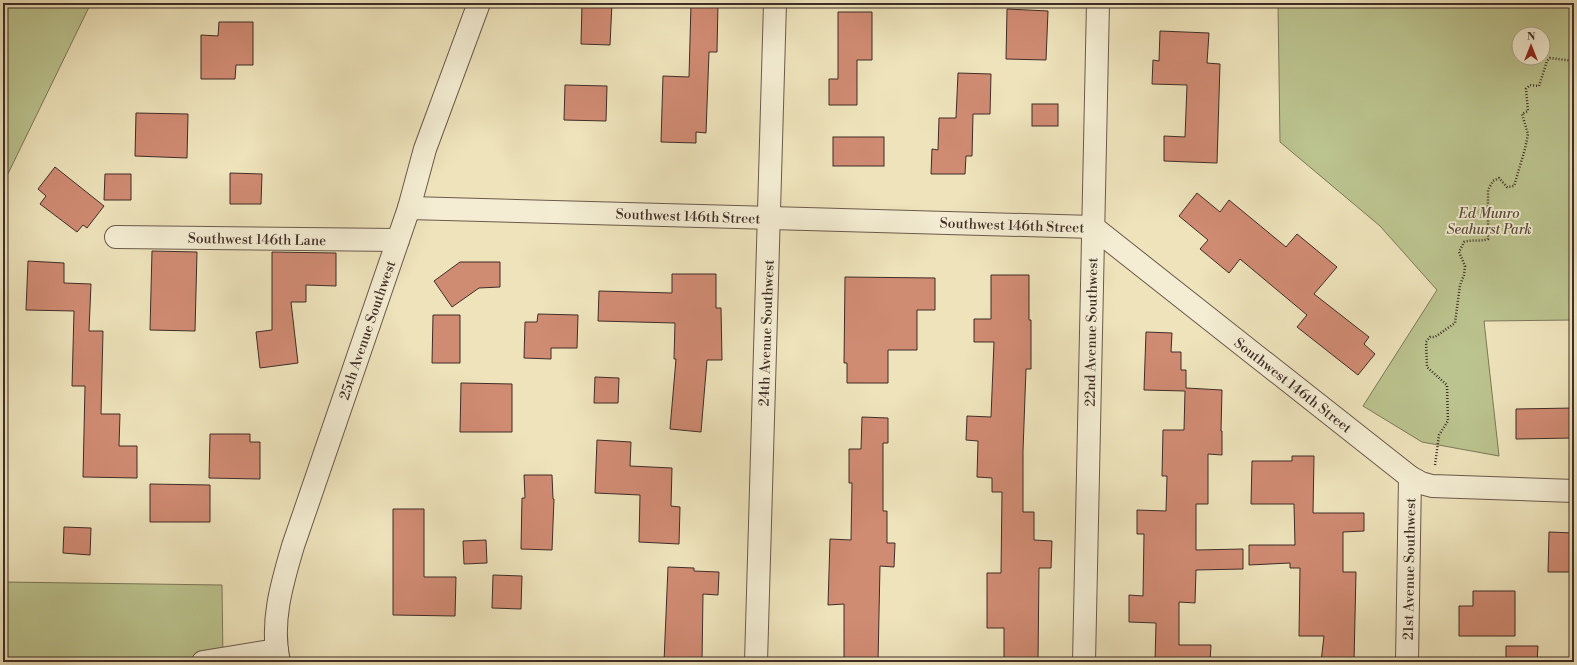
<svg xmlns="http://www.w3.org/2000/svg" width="1577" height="665" font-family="'Libre Bodoni',serif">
  <rect width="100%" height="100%" fill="#eee3bb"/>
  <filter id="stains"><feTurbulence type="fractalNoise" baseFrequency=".005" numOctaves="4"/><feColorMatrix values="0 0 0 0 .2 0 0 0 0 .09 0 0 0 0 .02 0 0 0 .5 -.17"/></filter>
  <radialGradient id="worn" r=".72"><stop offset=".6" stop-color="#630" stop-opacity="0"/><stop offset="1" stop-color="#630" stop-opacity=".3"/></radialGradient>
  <g fill="#bbc38e" stroke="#7d785a" fill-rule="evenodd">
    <path d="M 3,3 L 91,3 L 3,184 Z"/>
    <path d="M 1278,3 L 1574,3 L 1574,320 L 1484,321 L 1499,456 L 1422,442 L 1363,406 L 1437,290 L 1380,226 L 1280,142 ZM 1519,34 L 1543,34 L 1543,58 L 1519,58 Z"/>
    <path d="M 3,582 L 222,585 L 223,662 L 3,662 Z"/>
  </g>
  <g fill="#d08b73" stroke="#3f2d27">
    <path d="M 582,3 L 612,3 L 610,45 L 581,44 Z"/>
    <path d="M 691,3 L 718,3 L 717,52 L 709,52 L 706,133 L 696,132 L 696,143 L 661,142 L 663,76 L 689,77 Z"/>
    <path d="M 1007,9 L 1048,11 L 1046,60 L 1006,59 Z"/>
    <path d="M 838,12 L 872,12 L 872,60 L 857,60 L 857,105 L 829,105 L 829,79 L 838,79 Z"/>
    <path d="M 219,22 L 253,22 L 253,65 L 236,65 L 235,79 L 201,79 L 201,35 L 218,36 Z"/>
    <path d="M 1160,31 L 1209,33 L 1207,63 L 1220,64 L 1217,163 L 1164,161 L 1164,136 L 1185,137 L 1187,85 L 1152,84 L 1153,60 L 1159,61 Z"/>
    <path d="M 958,73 L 991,74 L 990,114 L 973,114 L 972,156 L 966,156 L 965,174 L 931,174 L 932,149 L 938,150 L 939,118 L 956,118 Z"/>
    <path d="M 565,85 L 607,86 L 606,121 L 564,120 Z"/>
    <rect x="1032" y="104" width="26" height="22"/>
    <path d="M 136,113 L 188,114 L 187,158 L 135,156 Z"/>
    <rect x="833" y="137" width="51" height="29"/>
    <path d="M 55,167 L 104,206 L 87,228 L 83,225 L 77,232 L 40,204 L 46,196 L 38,189 Z"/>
    <path d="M 230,173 L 262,174 L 261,204 L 230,204 Z"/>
    <path d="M 105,174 L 131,174 L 131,200 L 104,200 Z"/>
    <path d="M 1197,193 L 1220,212 L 1229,200 L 1286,247 L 1297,234 L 1337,267 L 1314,294 L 1369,337 L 1364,344 L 1375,354 L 1358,375 L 1297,327 L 1307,315 L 1240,259 L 1229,273 L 1200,249 L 1208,240 L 1179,216 Z"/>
    <path d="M 152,251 L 197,252 L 195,331 L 150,330 Z"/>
    <path d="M 272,252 L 336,253 L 336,286 L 306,285 L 306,302 L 291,302 L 298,363 L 260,368 L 256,332 L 272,330 Z"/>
    <path d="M 28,261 L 64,263 L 64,283 L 91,284 L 89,331 L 103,331 L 101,414 L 120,414 L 119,446 L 137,446 L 137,478 L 83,477 L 85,386 L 72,386 L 74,311 L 26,310 Z"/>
    <path d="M 460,262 L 500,262 L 500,287 L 479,288 L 452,307 L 434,281 Z"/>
    <path d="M 672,274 L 716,274 L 716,308 L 721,308 L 722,360 L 707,360 L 701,432 L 670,429 L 676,359 L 674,359 L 675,323 L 598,321 L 599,291 L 672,293 Z"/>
    <path d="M 991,275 L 1029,275 L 1029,320 L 1031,320 L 1031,369 L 1026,369 L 1023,451 L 1023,512 L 1034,512 L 1034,540 L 1052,541 L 1051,568 L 1039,568 L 1038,662 L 1004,662 L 1004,628 L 987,628 L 987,573 L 1001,573 L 1002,492 L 992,492 L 992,478 L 977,477 L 978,441 L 966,440 L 967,416 L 991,417 L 994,342 L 974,342 L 974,319 L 991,319 Z"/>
    <path d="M 845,277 L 935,278 L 935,310 L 917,310 L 917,350 L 888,350 L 888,383 L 847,383 L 847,363 L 844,363 Z"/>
    <path d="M 538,314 L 578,315 L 577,348 L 551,348 L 551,359 L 524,358 L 525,322 L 537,322 Z"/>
    <path d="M 433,315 L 460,315 L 460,363 L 432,363 Z"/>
    <path d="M 1146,332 L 1172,333 L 1171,352 L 1181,352 L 1181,370 L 1186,370 L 1186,388 L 1222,390 L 1221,431 L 1222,431 L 1222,455 L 1208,454 L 1208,504 L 1196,504 L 1196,550 L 1243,549 L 1243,569 L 1196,570 L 1195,603 L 1179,602 L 1179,645 L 1211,645 L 1210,662 L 1155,662 L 1156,623 L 1129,622 L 1129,595 L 1143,596 L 1144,534 L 1137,534 L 1137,510 L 1166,511 L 1167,476 L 1162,476 L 1163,430 L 1184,430 L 1185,391 L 1144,390 Z"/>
    <path d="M 595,377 L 619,378 L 618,403 L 594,403 Z"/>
    <path d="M 461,383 L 512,384 L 512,432 L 460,432 Z"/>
    <path d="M 1574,408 L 1574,438 L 1516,439 L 1516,409 Z"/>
    <path d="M 862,417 L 888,418 L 888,443 L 883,443 L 883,511 L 887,511 L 887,543 L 895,543 L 894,567 L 880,566 L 878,662 L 844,662 L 844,604 L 828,605 L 830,539 L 851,540 L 852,483 L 849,483 L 849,449 L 861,449 Z"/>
    <path d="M 210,434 L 250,434 L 250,442 L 260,442 L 260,479 L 209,478 Z"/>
    <path d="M 597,440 L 631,442 L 630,466 L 672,468 L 671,506 L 680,507 L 679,544 L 639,542 L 640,495 L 595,493 Z"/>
    <path d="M 1292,456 L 1314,456 L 1313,513 L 1364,513 L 1364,531 L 1343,532 L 1343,572 L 1356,572 L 1354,662 L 1321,662 L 1324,636 L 1299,636 L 1300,568 L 1290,568 L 1290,563 L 1249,565 L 1249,545 L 1295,545 L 1294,504 L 1251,504 L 1252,461 L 1292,461 Z"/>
    <path d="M 524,475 L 552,475 L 553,499 L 554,499 L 552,550 L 521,549 L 522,498 L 525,498 Z"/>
    <path d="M 150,484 L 210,485 L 210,522 L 150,522 Z"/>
    <path d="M 393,509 L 424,509 L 424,577 L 456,577 L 455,616 L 393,615 Z"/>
    <path d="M 64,527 L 91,528 L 90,555 L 63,553 Z"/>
    <path d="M 1549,532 L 1574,533 L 1574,572 L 1548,572 Z"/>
    <path d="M 486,540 L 487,563 L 464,564 L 463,541 Z"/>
    <path d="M 668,567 L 694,568 L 694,571 L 719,572 L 718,595 L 703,594 L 702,662 L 664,662 Z"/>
    <path d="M 493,575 L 522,576 L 521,609 L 492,608 Z"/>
    <path d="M 1473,591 L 1515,591 L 1515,636 L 1459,636 L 1459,606 L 1473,606 Z"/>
    <path d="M 1506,646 L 1538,646 L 1537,662 L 1506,662 Z"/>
  </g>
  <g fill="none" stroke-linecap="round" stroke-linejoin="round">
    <defs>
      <g id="minor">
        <path d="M 409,208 L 1093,227 L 1410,477 L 1421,483 L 1432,486 L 1574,491"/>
        <path d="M 116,237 L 398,240"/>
        <path d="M 203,662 L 277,650"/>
        <path d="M 279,662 C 270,623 282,583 293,546 L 409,208 L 425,149 L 479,3"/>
        <path d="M 756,662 L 775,3"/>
        <path d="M 1084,662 L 1098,3"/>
        <path d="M 1407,662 L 1410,477"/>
      </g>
    </defs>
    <use href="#minor" stroke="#6b5a4c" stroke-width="24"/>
    <path stroke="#3f2d27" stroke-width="2.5" stroke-dasharray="1 2" stroke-linecap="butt" d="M 1435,465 L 1439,435 L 1448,421 L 1447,385 L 1427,367 L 1426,342 L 1430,337 L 1435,337 L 1455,323 L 1460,285 L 1464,275 L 1465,266 L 1459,252 L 1464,242 C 1472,239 1480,242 1488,239 L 1488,190 L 1493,181 L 1499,178 L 1507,187 L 1514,186 L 1525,149 L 1528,134 L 1522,114 L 1528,111 L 1526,89 L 1530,85 L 1539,86 L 1547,61 L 1550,58 L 1574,61"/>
    <use href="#minor" stroke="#f4edd3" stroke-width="22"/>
  </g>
  <g text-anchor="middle" stroke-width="3.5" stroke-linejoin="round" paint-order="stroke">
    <g font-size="14" font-style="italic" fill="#584b3c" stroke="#f4edd3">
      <text x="1489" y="218">Ed Munro<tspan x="1489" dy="16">Seahurst Park</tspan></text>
    </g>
    <g font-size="14" fill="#3f2d27" stroke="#f4edd3">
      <text transform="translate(688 216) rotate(2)" y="5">Southwest 146th Street</text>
      <text transform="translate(1012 225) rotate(2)" y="5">Southwest 146th Street</text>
      <text transform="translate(257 239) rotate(1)" y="5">Southwest 146th Lane</text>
      <text transform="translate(367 330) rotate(-71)" y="5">25th Avenue Southwest</text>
      <text transform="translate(1091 332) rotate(-89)" y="5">22nd Avenue Southwest</text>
      <text transform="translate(766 333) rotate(-88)" y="5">24th Avenue Southwest</text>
      <text transform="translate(1293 385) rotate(38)" y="5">Southwest 146th Street</text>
      <text transform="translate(1409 569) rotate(-89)" y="5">21st Avenue Southwest</text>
    </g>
  </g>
  <rect width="1577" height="665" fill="none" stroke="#eee3bb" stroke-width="16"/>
  <rect x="4" y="4" width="1569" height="657" fill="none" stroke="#3f2d27" stroke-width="2"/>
  <rect x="8" y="8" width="1561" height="649" fill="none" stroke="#3f2d27"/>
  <g transform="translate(1531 46)"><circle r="19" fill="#f4edd3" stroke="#aca08e"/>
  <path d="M0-3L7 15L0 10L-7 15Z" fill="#8f2418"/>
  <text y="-6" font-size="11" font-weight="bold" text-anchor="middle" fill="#3f2d27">N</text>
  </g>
  <rect width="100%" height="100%" filter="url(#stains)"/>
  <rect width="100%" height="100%" fill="url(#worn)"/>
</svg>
